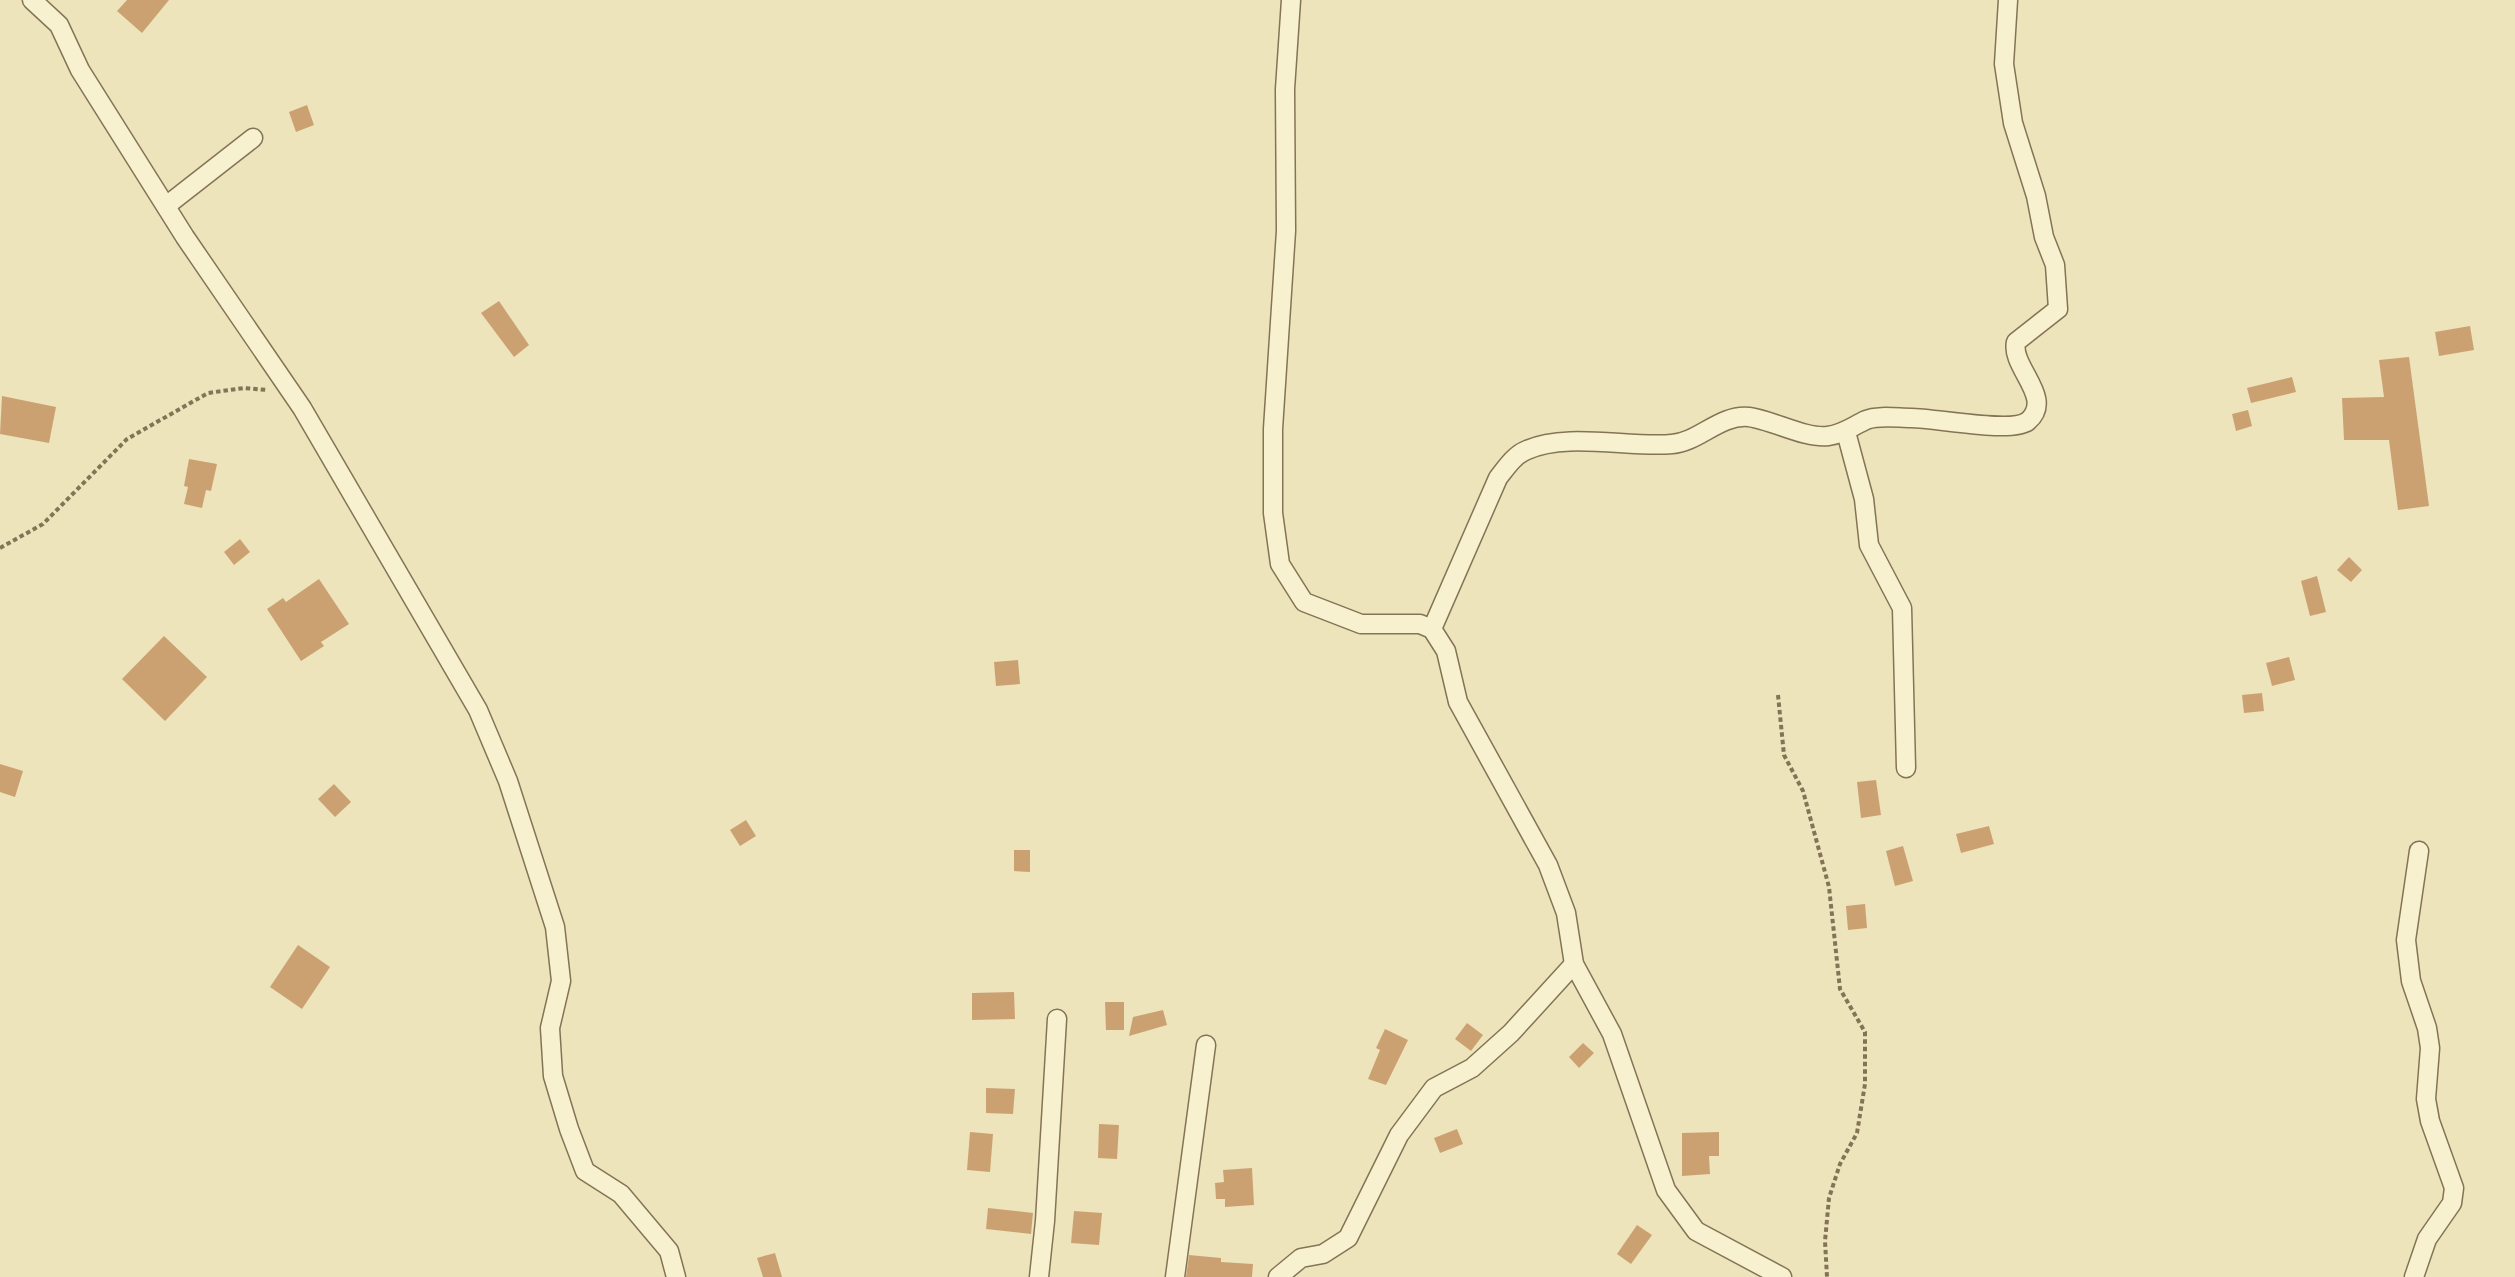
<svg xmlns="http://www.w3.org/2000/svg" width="2515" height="1277" font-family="Bitter,serif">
  <rect width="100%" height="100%" fill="#ede4bc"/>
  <g fill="#cca172">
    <path d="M 127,0 L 169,0 L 142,33 L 117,11 Z"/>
    <path d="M 307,105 L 314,125 L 296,132 L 289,112 Z"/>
    <path d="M 499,301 L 529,345 L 514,357 L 481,313 Z"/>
    <path d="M 2470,326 L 2474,350 L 2439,356 L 2435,332 Z"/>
    <path d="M 2409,357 L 2429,506 L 2398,510 L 2389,440 L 2344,440 L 2342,398 L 2384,397 L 2379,360 Z"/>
    <path d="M 2292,377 L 2296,392 L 2251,403 L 2247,388 Z"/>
    <path d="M 2,396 L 56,407 L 49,443 L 0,434 Z"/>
    <path d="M 2248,410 L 2252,426 L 2236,431 L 2232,414 Z"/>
    <path d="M 189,459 L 217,464 L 211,491 L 206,490 L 202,508 L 184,504 L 188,487 L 184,486 Z"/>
    <path d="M 240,539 L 250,552 L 234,565 L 224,552 Z"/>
    <path d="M 2349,557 L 2362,570 L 2351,582 L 2337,570 Z"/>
    <path d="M 2317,576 L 2326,612 L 2310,616 L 2301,581 Z"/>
    <path d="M 319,579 L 349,624 L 321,642 L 324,646 L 301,661 L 267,609 L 283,598 L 286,602 Z"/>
    <path d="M 164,636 L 207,677 L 165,721 L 122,679 Z"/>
    <path d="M 2289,657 L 2295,680 L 2272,686 L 2266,663 Z"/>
    <path d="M 1018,660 L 1020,684 L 996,686 L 994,662 Z"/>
    <path d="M 2262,693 L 2264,711 L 2244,713 L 2242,695 Z"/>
    <path d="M 0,764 L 23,771 L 15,797 L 0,792 Z"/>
    <path d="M 1876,780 L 1881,815 L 1861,818 L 1857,782 Z"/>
    <path d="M 334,784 L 351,802 L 335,817 L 318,799 Z"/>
    <path d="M 746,820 L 756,836 L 740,846 L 730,830 Z"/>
    <path d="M 1989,826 L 1994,844 L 1961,853 L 1956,834 Z"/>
    <path d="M 1903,846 L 1913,881 L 1895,886 L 1886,851 Z"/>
    <path d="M 1014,850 L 1030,850 L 1030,872 L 1014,871 Z"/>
    <path d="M 1865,904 L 1867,928 L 1848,930 L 1846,906 Z"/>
    <path d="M 298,945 L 330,967 L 302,1009 L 270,987 Z"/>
    <path d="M 1014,992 L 1015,1019 L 972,1020 L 972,993 Z"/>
    <path d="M 1105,1002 L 1124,1002 L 1124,1030 L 1106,1030 Z"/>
    <path d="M 1163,1010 L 1167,1025 L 1129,1036 L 1133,1017 Z"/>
    <path d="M 1467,1023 L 1483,1035 L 1471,1051 L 1455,1039 Z"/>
    <path d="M 1385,1029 L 1408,1040 L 1386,1085 L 1368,1079 L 1380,1050 L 1376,1048 Z"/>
    <path d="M 1583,1043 L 1594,1053 L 1579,1068 L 1569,1057 Z"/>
    <path d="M 986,1088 L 1015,1089 L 1013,1114 L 986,1113 Z"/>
    <path d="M 1099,1124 L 1119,1125 L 1117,1159 L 1098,1158 Z"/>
    <path d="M 1457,1129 L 1463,1144 L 1440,1153 L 1434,1138 Z"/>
    <path d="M 970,1132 L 993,1134 L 990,1172 L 967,1170 Z"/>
    <path d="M 1719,1132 L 1719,1156 L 1709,1156 L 1710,1174 L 1682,1176 L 1682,1133 Z"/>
    <path d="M 1252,1168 L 1254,1205 L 1225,1207 L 1225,1199 L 1216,1199 L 1215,1183 L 1224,1182 L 1223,1170 Z"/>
    <path d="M 988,1208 L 1033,1213 L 1031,1234 L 986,1229 Z"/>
    <path d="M 1074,1211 L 1102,1213 L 1099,1245 L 1071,1243 Z"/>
    <path d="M 1637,1225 L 1652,1235 L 1631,1264 L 1617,1254 Z"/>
    <path d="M 775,1253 L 782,1277 L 763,1277 L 757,1258 Z"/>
    <path d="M 1189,1255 L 1221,1258 L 1221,1262 L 1253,1264 L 1252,1277 L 1186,1277 Z"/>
  </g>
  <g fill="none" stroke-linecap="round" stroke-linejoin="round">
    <defs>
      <g id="minor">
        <path d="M 32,0 L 59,25 L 80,70 L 185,237 L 302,408 L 478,710 L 508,781 L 555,927 L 561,981 L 550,1028 L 553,1076 L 569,1129 L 585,1171 L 621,1194 L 669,1251 L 676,1277"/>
        <path d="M 1291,0 L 1285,89 L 1286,231 L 1273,429 L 1273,513 L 1280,564 L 1304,602 L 1361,624 L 1420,624 L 1432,629 L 1446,651 L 1458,702 L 1548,865 L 1566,913 L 1574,964 L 1612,1034 L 1666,1190 L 1696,1231 L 1782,1277"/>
        <path d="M 166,206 L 253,138"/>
        <path d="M 1846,432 L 1864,499 L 1869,545 L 1902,608 L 1906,768"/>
        <path d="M 1432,629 L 1498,478 C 1506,468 1514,455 1527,450 C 1566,432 1630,448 1672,444 C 1699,442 1720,414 1749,417 C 1772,420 1806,439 1828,436 C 1843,434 1853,426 1866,420 C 1878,415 1898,418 1911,418 C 1936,418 2012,434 2028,421 C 2055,398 2010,367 2016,342 L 2058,309 L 2055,265 L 2044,237 L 2036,196 L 2013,123 L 2004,64 L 2008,0"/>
        <path d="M 1039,1277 L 1045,1221 L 1057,1019"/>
        <path d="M 1175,1277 L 1206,1045"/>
        <path d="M 1278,1277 L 1301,1258 L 1323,1254 L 1348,1238 L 1399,1135 L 1434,1088 L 1472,1068 L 1511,1033 L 1574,964"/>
        <path d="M 2414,1277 L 2427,1239 L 2452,1203 L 2454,1188 L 2430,1121 L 2426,1099 L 2430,1048 L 2427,1028 L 2411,981 L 2406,940 L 2419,851"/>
      </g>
    </defs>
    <use href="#minor" stroke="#847456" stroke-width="21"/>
    <g stroke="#847456" stroke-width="4" stroke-dasharray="4.5 3" stroke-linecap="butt">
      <path d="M 0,548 L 43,524 L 127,439 L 208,393 L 244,388 L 267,390"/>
      <path d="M 1778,695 L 1784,755 L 1803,791 L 1829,887 L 1840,989 L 1865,1032 L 1865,1084 L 1857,1133 L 1840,1164 L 1829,1198 L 1825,1241 L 1827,1277"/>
    </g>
    <use href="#minor" stroke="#f8f1cf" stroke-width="18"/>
  </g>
</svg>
